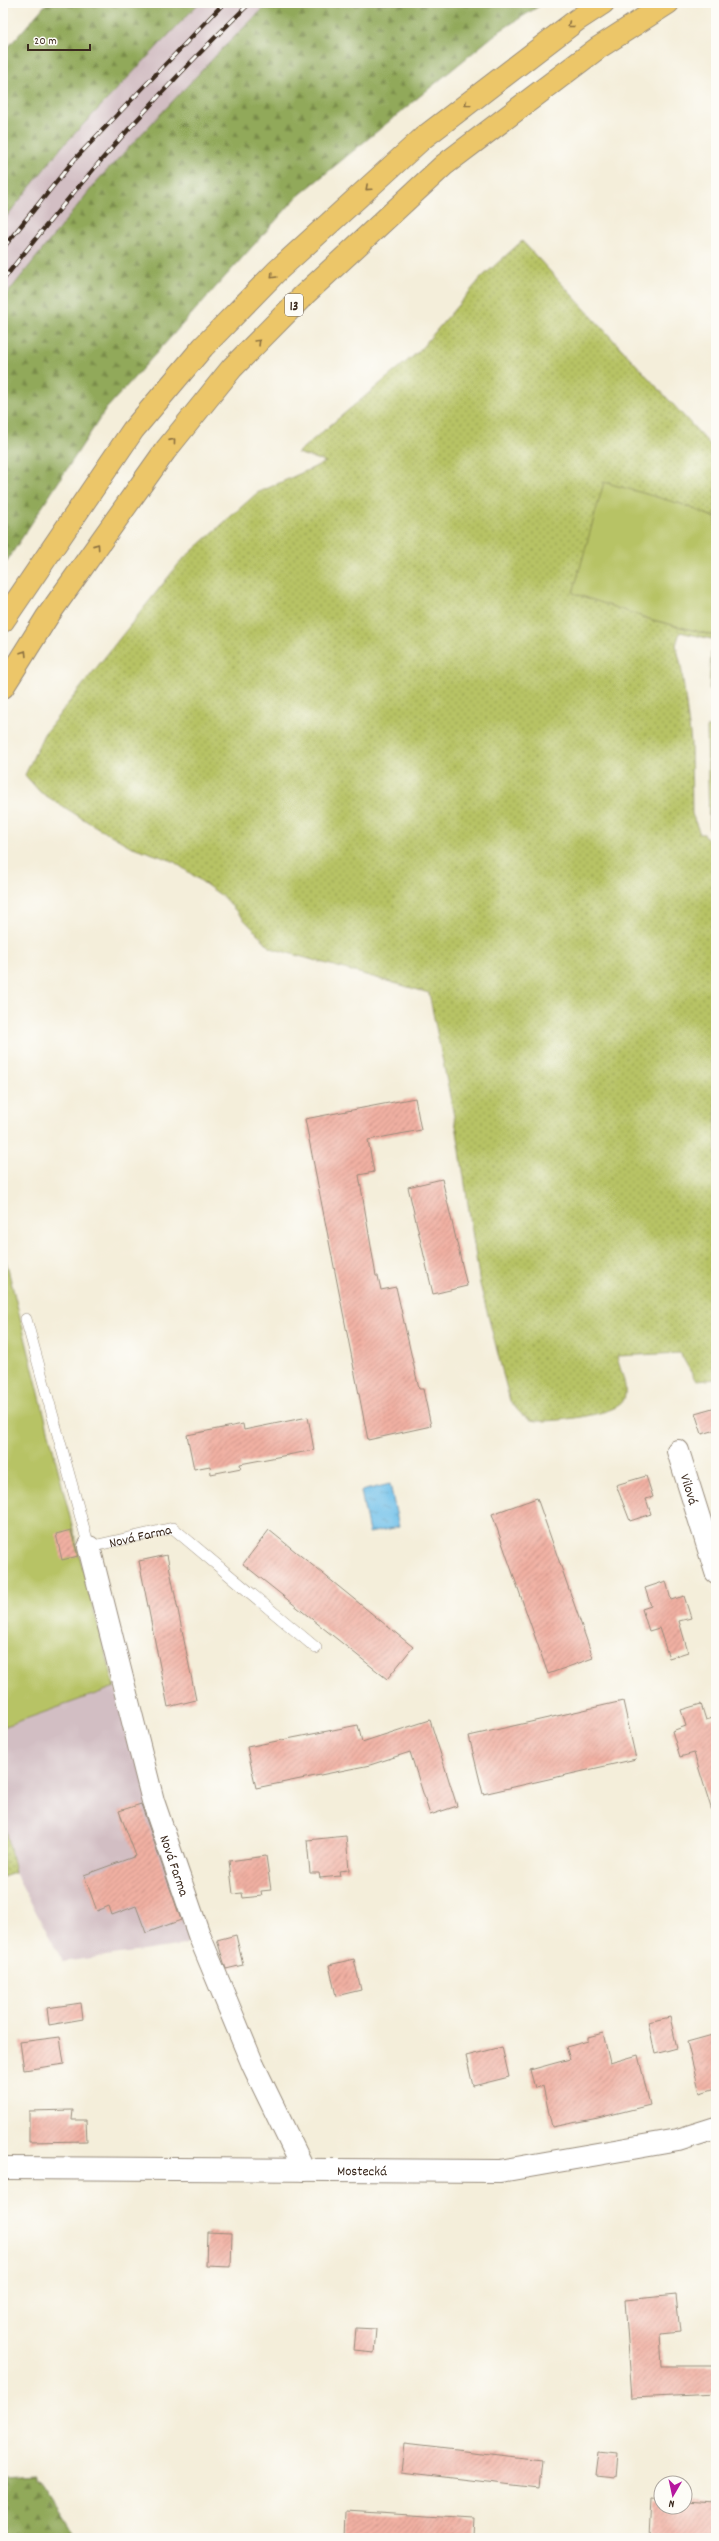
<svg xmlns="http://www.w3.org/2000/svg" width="719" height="2541" font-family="Dekko,sans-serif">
  <defs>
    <pattern id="grass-dots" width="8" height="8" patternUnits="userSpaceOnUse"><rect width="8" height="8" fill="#b7c365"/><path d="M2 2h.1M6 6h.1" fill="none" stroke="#969f53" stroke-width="1.8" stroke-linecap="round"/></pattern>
    <pattern id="forest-firs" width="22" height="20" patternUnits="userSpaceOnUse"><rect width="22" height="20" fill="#91a95a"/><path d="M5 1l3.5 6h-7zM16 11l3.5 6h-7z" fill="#788a4a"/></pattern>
    <pattern id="water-ripples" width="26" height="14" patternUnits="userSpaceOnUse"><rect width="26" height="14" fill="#6ebfe9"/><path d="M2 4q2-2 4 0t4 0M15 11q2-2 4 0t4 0" fill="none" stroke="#5c9bbc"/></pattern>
    <pattern id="building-hatch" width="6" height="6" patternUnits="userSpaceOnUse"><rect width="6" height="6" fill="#f1b0a3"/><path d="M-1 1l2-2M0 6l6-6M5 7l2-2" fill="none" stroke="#c48f84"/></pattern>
  </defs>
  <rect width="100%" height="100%" fill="#fdfcf7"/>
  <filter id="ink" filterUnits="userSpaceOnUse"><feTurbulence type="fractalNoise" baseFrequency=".025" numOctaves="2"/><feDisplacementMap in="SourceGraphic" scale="8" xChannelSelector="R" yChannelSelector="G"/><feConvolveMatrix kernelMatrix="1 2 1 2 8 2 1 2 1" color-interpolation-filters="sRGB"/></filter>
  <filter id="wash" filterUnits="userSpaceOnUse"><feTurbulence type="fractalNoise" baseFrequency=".012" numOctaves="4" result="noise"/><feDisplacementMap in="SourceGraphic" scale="16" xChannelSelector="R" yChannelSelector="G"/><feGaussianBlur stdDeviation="0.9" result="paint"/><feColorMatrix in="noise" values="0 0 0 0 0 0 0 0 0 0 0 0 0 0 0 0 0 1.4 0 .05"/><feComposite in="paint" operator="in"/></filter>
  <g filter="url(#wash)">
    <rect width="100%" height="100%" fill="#f4eeda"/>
    <g fill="#d2bec3">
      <path d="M 199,3 L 269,3 L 224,47 L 98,180 L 3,299 L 3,221 L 61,148 Z"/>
      <path d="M 115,1687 L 194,1939 L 184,1945 L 63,1962 L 15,1873 L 3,1814 L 3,1727 Z"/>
    </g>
    <g fill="url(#grass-dots)" stroke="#797642">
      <path d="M 522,241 L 716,451 L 716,518 L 681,504 L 573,592 L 649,619 L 716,636 L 716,640 L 680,632 L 676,645 L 681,665 L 691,742 L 692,814 L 700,834 L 704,834 L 709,841 L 716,839 L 716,1379 L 696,1381 L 680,1353 L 617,1356 C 619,1369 630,1388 623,1401 C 616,1415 552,1422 536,1421 C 524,1420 517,1409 510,1401 L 480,1284 L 457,1131 L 429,993 L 271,948 L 222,896 L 173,861 L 130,846 L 88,822 L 40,792 L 25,775 L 44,734 L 181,561 L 257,493 L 326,462 L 297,453 L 418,352 L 482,277 Z"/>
      <path d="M 3,1814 L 15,1873 L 3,1877 Z"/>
    </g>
    <g fill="url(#forest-firs)" stroke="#666a3c">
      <path d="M 47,3 L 199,3 L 61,148 L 3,221 L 3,53 Z"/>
      <path d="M 269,3 L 544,3 L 498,32 L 297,197 L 106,409 L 3,567 L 3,299 L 98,180 L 224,47 Z"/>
      <path d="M 36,2477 L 36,2481 L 39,2481 L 77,2538 L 3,2538 L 3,2479 Z"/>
    </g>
    <g fill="#b7c365" stroke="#797642">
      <path d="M 604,482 L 681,504 L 716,518 L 716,636 L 649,619 L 573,593 Z"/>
      <path d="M 711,652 L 716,654 L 716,692 L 709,691 Z"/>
      <path d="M 707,726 L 716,732 L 716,827 L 709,829 Z"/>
      <path d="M 3,1249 L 89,1593 L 115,1687 L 3,1727 Z"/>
    </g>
    <path fill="url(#water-ripples)" stroke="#547484" d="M 390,1484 L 399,1527 L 369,1533 L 361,1491 Z"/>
    <g id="blocks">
      <g fill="url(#building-hatch)">
        <path d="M 415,1098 L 421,1130 L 368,1140 L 374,1172 L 359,1175 L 376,1276 L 378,1276 L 381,1290 L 396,1287 L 419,1389 L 423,1389 L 431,1426 L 368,1440 L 305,1119 Z"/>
        <path d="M 442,1179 L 467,1286 L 433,1294 L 408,1187 Z"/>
        <path d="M 716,1407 L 716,1430 L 702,1434 L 695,1413 Z"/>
        <path d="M 308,1417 L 314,1450 L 240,1464 L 241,1468 L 211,1474 L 210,1466 L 194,1469 L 187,1435 L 243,1424 L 244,1430 Z"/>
        <path d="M 646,1476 L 653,1497 L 646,1499 L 651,1514 L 630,1521 L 616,1485 Z"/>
        <path d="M 537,1498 L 593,1658 L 548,1674 L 492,1514 Z"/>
        <path d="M 71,1530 L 78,1556 L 62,1560 L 56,1534 Z"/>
        <path d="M 269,1530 L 413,1647 L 387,1679 L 243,1564 Z"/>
        <path d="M 167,1555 L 196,1700 L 168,1707 L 139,1561 Z"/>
        <path d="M 666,1581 L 671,1600 L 684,1596 L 691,1618 L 679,1621 L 688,1652 L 669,1658 L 659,1628 L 649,1631 L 642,1609 L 651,1606 L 645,1588 Z"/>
        <path d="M 623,1701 L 636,1759 L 483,1794 L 469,1736 Z"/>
        <path d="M 701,1704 L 706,1720 L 716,1717 L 716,1811 L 712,1811 L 694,1753 L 680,1757 L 672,1731 L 686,1726 L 681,1710 Z"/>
        <path d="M 430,1720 L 457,1806 L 430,1815 L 410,1752 L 370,1765 L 256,1788 L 247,1747 L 358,1725 L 362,1742 Z"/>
        <path d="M 141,1804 L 181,1920 L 146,1933 L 136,1906 L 112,1915 L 109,1906 L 97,1911 L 84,1875 L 136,1856 L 119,1811 Z"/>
        <path d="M 346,1836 L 349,1870 L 339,1871 L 340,1876 L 320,1878 L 319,1873 L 310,1873 L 307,1840 Z"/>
        <path d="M 266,1856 L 271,1890 L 261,1891 L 262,1896 L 243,1898 L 242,1893 L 233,1894 L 229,1861 Z"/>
        <path d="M 236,1935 L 243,1965 L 226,1969 L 217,1940 Z"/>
        <path d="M 354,1959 L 361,1990 L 336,1996 L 329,1965 Z"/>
        <path d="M 81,2003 L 83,2019 L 49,2025 L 47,2008 Z"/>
        <path d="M 670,2017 L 677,2048 L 655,2054 L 648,2022 Z"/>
        <path d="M 603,2033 L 610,2063 L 638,2055 L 650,2105 L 598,2118 L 552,2127 L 543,2086 L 535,2088 L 530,2070 L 570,2059 L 566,2047 L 588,2041 L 588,2037 Z"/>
        <path d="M 716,2034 L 716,2088 L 700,2093 L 687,2042 Z"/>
        <path d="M 60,2037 L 64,2064 L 24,2070 L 20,2042 Z"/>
        <path d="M 502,2047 L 509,2077 L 473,2086 L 466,2056 Z"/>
        <path d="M 73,2110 L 72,2120 L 86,2120 L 87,2141 L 29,2142 L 29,2111 Z"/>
        <path d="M 207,2232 L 232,2233 L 231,2267 L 206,2266 Z"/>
        <path d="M 676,2295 L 680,2332 L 660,2334 L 662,2366 L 716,2366 L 716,2394 L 632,2398 L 625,2300 Z"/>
        <path d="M 356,2328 L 376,2329 L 374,2353 L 354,2351 Z"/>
        <path d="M 404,2444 L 542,2460 L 539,2488 L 401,2472 Z"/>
        <path d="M 599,2452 L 618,2454 L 616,2478 L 596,2476 Z"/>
        <path d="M 651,2499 L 661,2500 L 661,2507 L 685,2507 L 685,2501 L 716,2503 L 716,2538 L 649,2538 Z"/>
        <path d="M 346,2511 L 474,2519 L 473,2538 L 345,2538 Z"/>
      </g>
    </g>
  </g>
  <g filter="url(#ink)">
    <use href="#blocks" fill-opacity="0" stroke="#988c7c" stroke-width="1"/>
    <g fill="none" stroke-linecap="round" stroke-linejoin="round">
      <defs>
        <g id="lane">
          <path id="s1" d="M 26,1319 L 89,1547 L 173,1528 L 316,1648"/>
        </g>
        <g id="street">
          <path id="s2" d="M 678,1451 L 716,1572"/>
          <path id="s3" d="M 89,1547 L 153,1801 L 199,1935 L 253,2065 L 304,2170"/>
          <path id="s4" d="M 3,2168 L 500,2171 L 678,2140 L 716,2128"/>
        </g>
        <g id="highway">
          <path d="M 3,621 L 133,430 L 203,347 L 277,271 L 423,138 L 577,20 L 603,3"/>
          <path d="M 3,687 L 47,617 L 165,451 L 232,368 L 304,295 L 444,165 L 598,48 L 668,3"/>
        </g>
      </defs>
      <use href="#lane" stroke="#988c7c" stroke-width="12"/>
      <use href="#street" stroke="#988c7c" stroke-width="24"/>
      <use href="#highway" stroke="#988c7c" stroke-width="24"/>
      <use href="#lane" stroke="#fff" stroke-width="11"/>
      <use href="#street" stroke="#fff" stroke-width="22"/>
      <use href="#highway" stroke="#ecc669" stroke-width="22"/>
      <defs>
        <g id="rail">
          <path d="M 3,248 L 74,160 L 224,3"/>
          <path d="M 3,280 C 79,182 161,89 250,3"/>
        </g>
      </defs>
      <use href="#rail" stroke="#3b2a1e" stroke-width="4.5"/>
      <use href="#rail" stroke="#fdfcf7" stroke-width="3" stroke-dasharray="9" stroke-linecap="butt"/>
    </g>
    <defs><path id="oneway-chevron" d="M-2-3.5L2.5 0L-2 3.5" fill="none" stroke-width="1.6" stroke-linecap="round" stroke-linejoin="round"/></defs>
    <g stroke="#8b7040">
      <use href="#oneway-chevron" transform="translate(570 25) rotate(142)"/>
      <use href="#oneway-chevron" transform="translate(467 104) rotate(142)"/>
      <use href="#oneway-chevron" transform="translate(368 188) rotate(138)"/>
      <use href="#oneway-chevron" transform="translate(273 276) rotate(134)"/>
      <use href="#oneway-chevron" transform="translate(258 342) rotate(-45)"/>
      <use href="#oneway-chevron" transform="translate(173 441) rotate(-51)"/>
      <use href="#oneway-chevron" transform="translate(97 546) rotate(-55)"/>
      <use href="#oneway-chevron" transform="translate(24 653) rotate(-58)"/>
    </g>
  </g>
  <g text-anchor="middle" stroke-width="3" stroke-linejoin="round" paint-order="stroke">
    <rect fill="#fdfcf7" stroke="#75695f" stroke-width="1" x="285" y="294" width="18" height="22" rx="3"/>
    <g font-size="13" font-weight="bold" fill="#3b2a1e">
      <text x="294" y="310">13</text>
    </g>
    <g font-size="14" fill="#3b2a1e" stroke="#fdfcf7">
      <text dy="5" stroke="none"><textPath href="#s2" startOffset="40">Vilová</textPath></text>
      <text dy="5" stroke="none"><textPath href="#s1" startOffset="289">Nová Farma</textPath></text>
      <text dy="5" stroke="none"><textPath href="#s3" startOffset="330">Nová Farma</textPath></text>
      <text dy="5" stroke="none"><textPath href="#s4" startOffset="359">Mostecká</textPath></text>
    </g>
  </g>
  <rect width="719" height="2541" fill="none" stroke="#fdfcf7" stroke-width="16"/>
  <g transform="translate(673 2495) rotate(189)"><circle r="19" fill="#fdfcf7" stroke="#afa8a0"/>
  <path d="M0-3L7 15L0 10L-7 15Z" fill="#b5179e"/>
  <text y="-6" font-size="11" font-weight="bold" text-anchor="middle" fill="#3b2a1e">N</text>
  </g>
  <path d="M28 44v6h62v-6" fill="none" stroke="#3b2a1e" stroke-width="2"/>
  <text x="34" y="44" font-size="12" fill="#3b2a1e" stroke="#fdfcf7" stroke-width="3" paint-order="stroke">20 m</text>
</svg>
